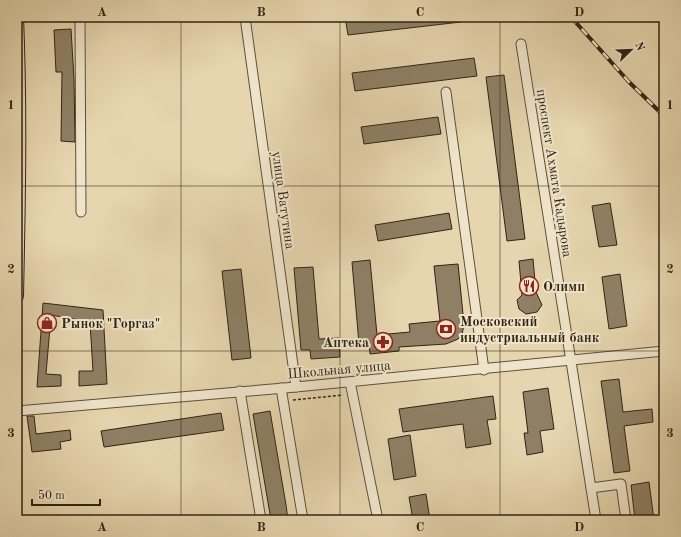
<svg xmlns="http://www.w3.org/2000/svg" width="681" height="537" font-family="'Old Standard TT',serif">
  <rect width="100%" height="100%" fill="#e6d5ae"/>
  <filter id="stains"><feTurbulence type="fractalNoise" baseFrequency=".005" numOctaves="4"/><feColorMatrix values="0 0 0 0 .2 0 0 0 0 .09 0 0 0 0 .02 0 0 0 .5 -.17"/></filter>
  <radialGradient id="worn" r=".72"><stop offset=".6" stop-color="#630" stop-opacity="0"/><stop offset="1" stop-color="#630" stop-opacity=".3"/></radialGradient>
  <g fill="#8f8065" stroke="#302415">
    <path d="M 345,17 L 461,17 L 461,22 L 348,35 Z"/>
    <path d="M 71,29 L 74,79 L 75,142 L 61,141 L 62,72 L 56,72 L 54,30 Z"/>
    <path d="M 474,58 L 477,76 L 355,91 L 352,73 Z"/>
    <path d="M 504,75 L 525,239 L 507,241 L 486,77 Z"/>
    <path d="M 438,117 L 441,134 L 364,144 L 361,127 Z"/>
    <path d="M 610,203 L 617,245 L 599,247 L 592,206 Z"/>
    <path d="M 449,213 L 452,229 L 378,241 L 375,225 Z"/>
    <path d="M 533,259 L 536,292 L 542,305 L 537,312 L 526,314 L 519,309 L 517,300 L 522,295 L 519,261 Z"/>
    <path d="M 370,260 L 377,335 L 410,332 L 409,324 L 440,321 L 434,266 L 458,264 L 464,324 L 462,335 L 458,339 L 446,344 L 399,347 L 399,351 L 370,354 L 369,343 L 359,344 L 352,262 Z"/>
    <path d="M 313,267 L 319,339 L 339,338 L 340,357 L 311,359 L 310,350 L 301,350 L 294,268 Z"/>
    <path d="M 241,269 L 251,358 L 232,360 L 222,271 Z"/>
    <path d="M 620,274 L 627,326 L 609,329 L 602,277 Z"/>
    <path d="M 43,303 L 103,310 L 107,384 L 79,386 L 79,371 L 93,371 L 90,322 L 51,315 L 46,374 L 61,375 L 61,386 L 37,387 Z"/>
    <path d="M 619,379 L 623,412 L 652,409 L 653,422 L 624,426 L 630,471 L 614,473 L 601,381 Z"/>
    <path d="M 548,388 L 554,429 L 540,431 L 543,452 L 527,455 L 524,433 L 528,433 L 523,392 Z"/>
    <path d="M 493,396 L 496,419 L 487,420 L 491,444 L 466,448 L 463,424 L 403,432 L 399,409 Z"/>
    <path d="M 270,411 L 286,505 L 288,520 L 271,520 L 253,414 Z"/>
    <path d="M 221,413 L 224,430 L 104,447 L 101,431 Z"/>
    <path d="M 27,416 L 34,416 L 36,434 L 70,430 L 71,440 L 60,442 L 61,449 L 32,452 Z"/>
    <path d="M 410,435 L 416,476 L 394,480 L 388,439 Z"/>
    <path d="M 649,482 L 654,520 L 635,520 L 631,485 Z"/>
    <path d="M 426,494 L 430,520 L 413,520 L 409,497 Z"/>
  </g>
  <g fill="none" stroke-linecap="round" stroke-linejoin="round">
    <defs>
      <g id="minor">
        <path d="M 80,17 L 81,212"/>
        <path d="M 245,17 L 296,387"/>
        <path d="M 521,44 L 596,520"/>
        <path d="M 446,92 L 484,370"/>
        <path d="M 350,382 L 378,520"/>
        <path d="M 281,388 L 303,520"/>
        <path d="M 240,391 L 261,520"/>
        <path d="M 17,411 L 296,387 L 664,351"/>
        <path d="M 591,488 L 621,484 L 626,520"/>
      </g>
      <path id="major" d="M 17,296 C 19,203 21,110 17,17"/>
    </defs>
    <use href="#minor" stroke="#5e503b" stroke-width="11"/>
    <use href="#major" stroke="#302415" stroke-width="14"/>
    <path stroke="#302415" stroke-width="1.5" stroke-dasharray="3 2" stroke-linecap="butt" d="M 293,400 L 343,395"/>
    <use href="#minor" stroke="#efe4ca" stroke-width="9"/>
    <use href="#major" stroke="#e6d5ae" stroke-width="12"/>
    <defs>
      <path id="rail" d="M 571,17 L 629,82 L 664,116"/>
    </defs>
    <use href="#rail" stroke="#302415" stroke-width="4"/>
    <use href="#rail" stroke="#efe4ca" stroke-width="2.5" stroke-dasharray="8" stroke-linecap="butt"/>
  </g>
  <path fill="none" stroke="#302415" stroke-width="1" stroke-opacity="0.55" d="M 181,17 L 181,520M 340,17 L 340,520M 500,17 L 500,520M 17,186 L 664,186M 17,351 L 664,351"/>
  <defs>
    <symbol id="restaurant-ring" viewBox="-11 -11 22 22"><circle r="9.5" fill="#efe4ca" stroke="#8f2418" stroke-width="1.5"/><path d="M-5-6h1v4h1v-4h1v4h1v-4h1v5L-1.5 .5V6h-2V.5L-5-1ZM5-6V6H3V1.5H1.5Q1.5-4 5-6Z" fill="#8f2418"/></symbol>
    <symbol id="shop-ring" viewBox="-11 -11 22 22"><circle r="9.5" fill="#efe4ca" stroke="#8f2418" stroke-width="1.5"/><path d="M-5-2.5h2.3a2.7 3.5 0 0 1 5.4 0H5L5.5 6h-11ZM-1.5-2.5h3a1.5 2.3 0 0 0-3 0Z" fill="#8f2418"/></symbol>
    <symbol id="bank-ring" viewBox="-11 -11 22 22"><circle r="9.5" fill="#efe4ca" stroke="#8f2418" stroke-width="1.5"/><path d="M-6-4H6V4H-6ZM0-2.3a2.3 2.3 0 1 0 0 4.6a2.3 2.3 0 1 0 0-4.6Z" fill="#8f2418"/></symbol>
    <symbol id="pharmacy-ring" viewBox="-11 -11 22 22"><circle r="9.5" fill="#efe4ca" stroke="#8f2418" stroke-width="1.5"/><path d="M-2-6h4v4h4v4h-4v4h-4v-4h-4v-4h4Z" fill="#8f2418"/></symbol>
  </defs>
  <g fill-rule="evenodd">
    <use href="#restaurant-ring" x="518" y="275" width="22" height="22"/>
    <use href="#shop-ring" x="36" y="312" width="22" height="22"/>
    <use href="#bank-ring" x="435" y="318" width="22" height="22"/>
    <use href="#pharmacy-ring" x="372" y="331" width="22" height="22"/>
  </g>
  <g text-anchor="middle" stroke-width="4" stroke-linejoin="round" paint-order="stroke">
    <g font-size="14" fill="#302415" stroke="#efe4ca">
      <text transform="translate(555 173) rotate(81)" y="5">проспект Ахмата Кадырова</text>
      <text transform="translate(284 200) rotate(82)" y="5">улица Ватутина</text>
      <text transform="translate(339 369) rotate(-5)" y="5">Школьная улица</text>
    </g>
    <g font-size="14" font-weight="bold" fill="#302415" stroke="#efe4ca" text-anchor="start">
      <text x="543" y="291">Олимп</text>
      <text x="460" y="326">Московский<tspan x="460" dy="16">индустриальный банк</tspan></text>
      <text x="61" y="328">Рынок "Горгаз"</text>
      <text x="369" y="347" text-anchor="end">Аптека</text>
    </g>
  </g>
  <rect width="681" height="537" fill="none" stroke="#e6d5ae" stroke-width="44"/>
  <g transform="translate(631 50) rotate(67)" stroke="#efe4ca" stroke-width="3" paint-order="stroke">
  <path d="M0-3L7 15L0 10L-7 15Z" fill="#302415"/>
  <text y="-6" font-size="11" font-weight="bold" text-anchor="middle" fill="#302415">N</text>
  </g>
  <path d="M32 499v6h68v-6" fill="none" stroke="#302415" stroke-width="2"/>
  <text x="38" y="499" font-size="12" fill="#302415" stroke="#efe4ca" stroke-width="3" paint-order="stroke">50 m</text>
  <rect x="22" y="22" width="637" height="493" fill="none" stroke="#302415" stroke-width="1.5"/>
  <g font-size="13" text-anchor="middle" font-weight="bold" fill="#302415">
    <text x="102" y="16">A</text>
    <text x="261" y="16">B</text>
    <text x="420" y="16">C</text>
    <text x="579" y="16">D</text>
    <text x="11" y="109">1</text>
    <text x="670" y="109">1</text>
    <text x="11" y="273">2</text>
    <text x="670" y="273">2</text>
    <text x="11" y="437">3</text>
    <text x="670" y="437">3</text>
    <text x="102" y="531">A</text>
    <text x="261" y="531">B</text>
    <text x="420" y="531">C</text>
    <text x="579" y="531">D</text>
  </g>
  <rect width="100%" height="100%" filter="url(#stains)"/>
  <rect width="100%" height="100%" fill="url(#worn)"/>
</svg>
